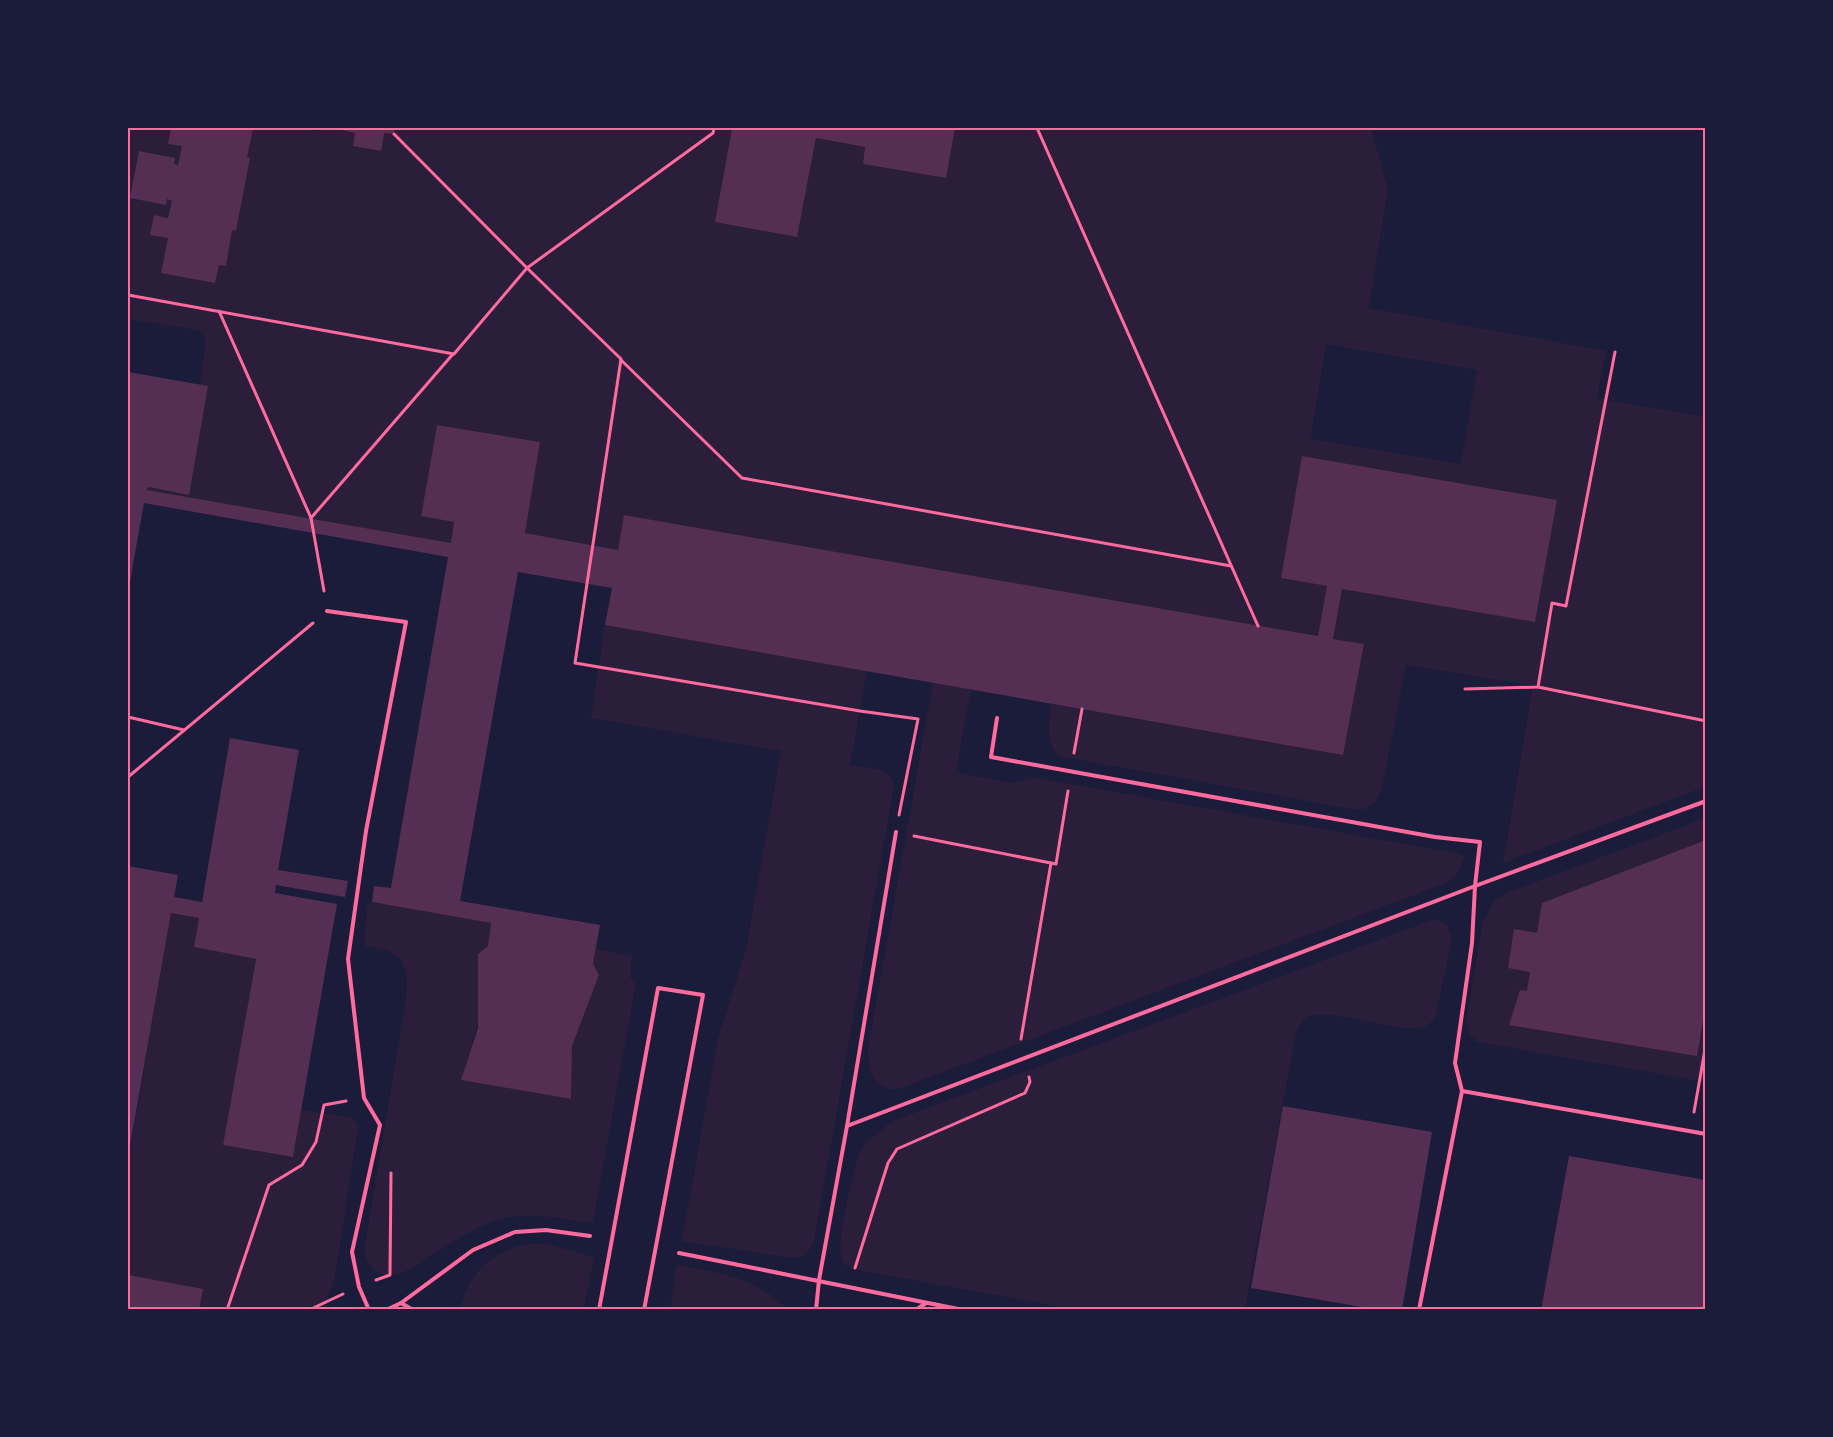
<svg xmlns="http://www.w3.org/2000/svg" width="1833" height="1437" font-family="Literata,serif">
  <rect width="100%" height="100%" fill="#1b1b3a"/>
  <g fill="#2a1e3b" fill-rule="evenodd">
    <path d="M 128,128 L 171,128 L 168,144 L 182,146 L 178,165 L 174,164 L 130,198 L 166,205 L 167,199 L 172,201 L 168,218 L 154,215 L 151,235 L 168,238 L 161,272 L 215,283 L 219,265 L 226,266 L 232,230 L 236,231 L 250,159 L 247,158 L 253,128 L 298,128 L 319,132 L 320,128 L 355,133 L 354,146 L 380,151 L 384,133 L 394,134 L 395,128 L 732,128 L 715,222 L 797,237 L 816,138 L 865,147 L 863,164 L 945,178 L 955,128 L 1371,128 L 1388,189 L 1369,308 L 1606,351 L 1597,398 L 1705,417 L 1705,787 L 1503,863 L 1533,686 L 1406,665 L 1383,783 C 1378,801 1372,812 1352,809 L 1058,756 C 1045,737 1049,725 1051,704 L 1343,755 L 1364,644 L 1333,639 L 1342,589 L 1535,622 L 1557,500 L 1302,456 L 1281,578 L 1327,586 L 1318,636 L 624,515 L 618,550 L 525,533 L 540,442 L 437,425 L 421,515 L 454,522 L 451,543 L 147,490 L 148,487 L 188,495 L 208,386 L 200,385 L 206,339 L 203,333 L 197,330 L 128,319 ZM 1326,344 L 1477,370 L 1461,464 L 1310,439 Z"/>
    <path d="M 605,625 L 867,671 L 850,765 C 862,767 887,767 892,780 C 894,785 892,792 892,797 L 814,1241 C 809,1253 804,1257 791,1258 L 682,1241 L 718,1038 L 746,950 L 781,751 L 591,718 Z"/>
    <path d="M 933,683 L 971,689 L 956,772 L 1010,783 L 1028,779 L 1043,779 L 1455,853 L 1465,857 L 1455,877 L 1441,885 L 898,1089 C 872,1091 868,1071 868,1049 Z"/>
    <path d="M 1705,818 L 1705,1082 L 1477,1042 L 1469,1034 L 1466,1020 L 1483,921 L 1495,900 L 1509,892 Z"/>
    <path d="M 372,902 L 491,923 L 488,946 L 478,954 L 478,1025 L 461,1080 L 571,1099 L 572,1046 L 599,975 L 593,964 L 596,949 L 632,956 L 630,977 L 636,982 L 593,1223 C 567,1219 530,1212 505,1218 C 478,1225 456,1240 433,1254 C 420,1262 407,1274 392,1275 C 376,1277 367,1264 364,1250 L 405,1007 C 409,967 409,951 364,946 L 367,906 Z"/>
    <path d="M 171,913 L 199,918 L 194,947 L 256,959 L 223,1145 L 293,1157 L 301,1110 L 349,1117 L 356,1121 L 358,1128 L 335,1276 L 325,1309 L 128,1310 L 128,1163 Z"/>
    <path d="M 1435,919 L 1447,924 L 1452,939 L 1436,1015 C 1434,1018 1432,1022 1429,1024 C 1408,1040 1330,1004 1306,1018 C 1299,1022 1297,1031 1295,1038 L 1245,1309 L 1073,1309 L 857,1270 C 850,1268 842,1265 841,1256 C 837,1241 854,1160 863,1147 C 871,1136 884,1128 895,1120 Z"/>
    <path d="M 547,1244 L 594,1257 L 584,1309 L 461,1309 C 465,1277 492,1252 523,1245 C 531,1243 539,1244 547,1244 Z"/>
    <path d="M 677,1265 C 721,1273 754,1277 788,1309 L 670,1309 Z"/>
  </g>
  <g fill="#542f53">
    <path d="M 171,128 L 253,128 L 247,158 L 250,158 L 236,231 L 232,230 L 226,266 L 219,265 L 215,283 L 161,273 L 168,238 L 150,235 L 154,215 L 168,218 L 172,201 L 167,199 L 166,205 L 130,198 L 139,151 L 175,158 L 174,164 L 178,165 L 182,146 L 168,144 Z"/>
    <path d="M 332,128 L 395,128 L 394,134 L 384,133 L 381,151 L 353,146 L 355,133 Z"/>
    <path d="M 732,128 L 955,128 L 946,178 L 863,164 L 865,147 L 816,138 L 797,237 L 715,222 Z"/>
    <path d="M 128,372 L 208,386 L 189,495 L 148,487 L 147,490 L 451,543 L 454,522 L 421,516 L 437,425 L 540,442 L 525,533 L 618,550 L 624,515 L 1318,636 L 1327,586 L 1281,578 L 1302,456 L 1557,500 L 1535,622 L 1342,589 L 1333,639 L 1364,644 L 1343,755 L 605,625 L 612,588 L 518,572 L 460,901 L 600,925 L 593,964 L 599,975 L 572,1046 L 571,1099 L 461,1080 L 478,1028 L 478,954 L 488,946 L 491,923 L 372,902 L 374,886 L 391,888 L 448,557 L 144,503 L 128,593 Z"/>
    <path d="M 230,738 L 299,750 L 278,870 L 348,881 L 345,897 L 276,885 L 275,893 L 337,904 L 293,1157 L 223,1145 L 256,959 L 194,947 L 199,918 L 171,913 L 128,1157 L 128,866 L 178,875 L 174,897 L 202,902 Z"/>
    <path d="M 1706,840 L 1706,1003 L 1697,1056 L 1509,1025 L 1520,990 L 1527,991 L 1530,972 L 1508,968 L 1514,929 L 1537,933 L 1542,903 Z"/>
    <path d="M 1283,1106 L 1432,1132 L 1402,1310 L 1379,1310 L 1251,1288 Z"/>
    <path d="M 1569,1156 L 1706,1180 L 1706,1310 L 1541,1310 Z"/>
    <path d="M 128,1275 L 203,1289 L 199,1310 L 128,1310 Z"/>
  </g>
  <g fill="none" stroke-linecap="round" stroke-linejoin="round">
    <g stroke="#ff6b9d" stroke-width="3">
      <path d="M 714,128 L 713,133 L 527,268 L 621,359 L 575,663 L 860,711 L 918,719 L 899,815"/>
      <path d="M 1037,128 L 1258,626"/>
      <path d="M 128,295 L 454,354 L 527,268 L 394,134"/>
      <path d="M 219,311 L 311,518 L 453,354"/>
      <path d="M 621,360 L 742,478 L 1231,566"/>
      <path d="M 311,518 L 324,591"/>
      <path d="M 1538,687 L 1706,721"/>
      <path d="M 1465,689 L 1538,687 L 1552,603 L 1566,606 L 1615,352"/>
      <path d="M 128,717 L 184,730"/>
      <path d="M 1074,753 L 1082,709"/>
      <path d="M 128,777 L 313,623"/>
      <path d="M 914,836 L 1056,864 L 1068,791"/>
      <path d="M 1021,1039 L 1051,863"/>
      <path d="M 1694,1112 L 1706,1044"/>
      <path d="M 855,1268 L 888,1163 L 897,1149 L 1025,1093 L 1030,1082 L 1029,1077"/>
      <path d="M 376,1280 L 390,1275 L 391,1173"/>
      <path d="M 227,1310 L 269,1185 L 302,1165 L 316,1142 L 324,1105 L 346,1101"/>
      <path d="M 309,1310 L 343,1294"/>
    </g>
    <g stroke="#ff6b9d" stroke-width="4">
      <path d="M 327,611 L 406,622 L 366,831 L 348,959 L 364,1098 L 380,1125 L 352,1252 L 359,1287 L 369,1310"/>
      <path d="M 997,718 L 991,757 L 1435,837 L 1480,842 L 1475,886 L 1472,943 L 1455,1063 L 1462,1091 L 1419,1310"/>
      <path d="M 1462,1091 L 1706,1134"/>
      <path d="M 847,1126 L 1475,886 L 1706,801"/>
      <path d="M 679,1253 L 963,1310"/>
      <path d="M 401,1303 L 413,1310"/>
      <path d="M 386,1310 L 401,1303 L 473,1250 L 515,1232 L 546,1230 L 590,1236"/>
      <path d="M 599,1310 L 658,988 L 703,995 L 644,1310"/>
      <path d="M 816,1310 L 819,1280 L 847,1126 L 896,832"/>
      <path d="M 916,1310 L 926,1303"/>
    </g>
  </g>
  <rect width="1833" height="1437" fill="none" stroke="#1b1b3a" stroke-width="258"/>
  <rect x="129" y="129" width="1575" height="1179" fill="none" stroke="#ff6b9d" stroke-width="2"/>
</svg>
